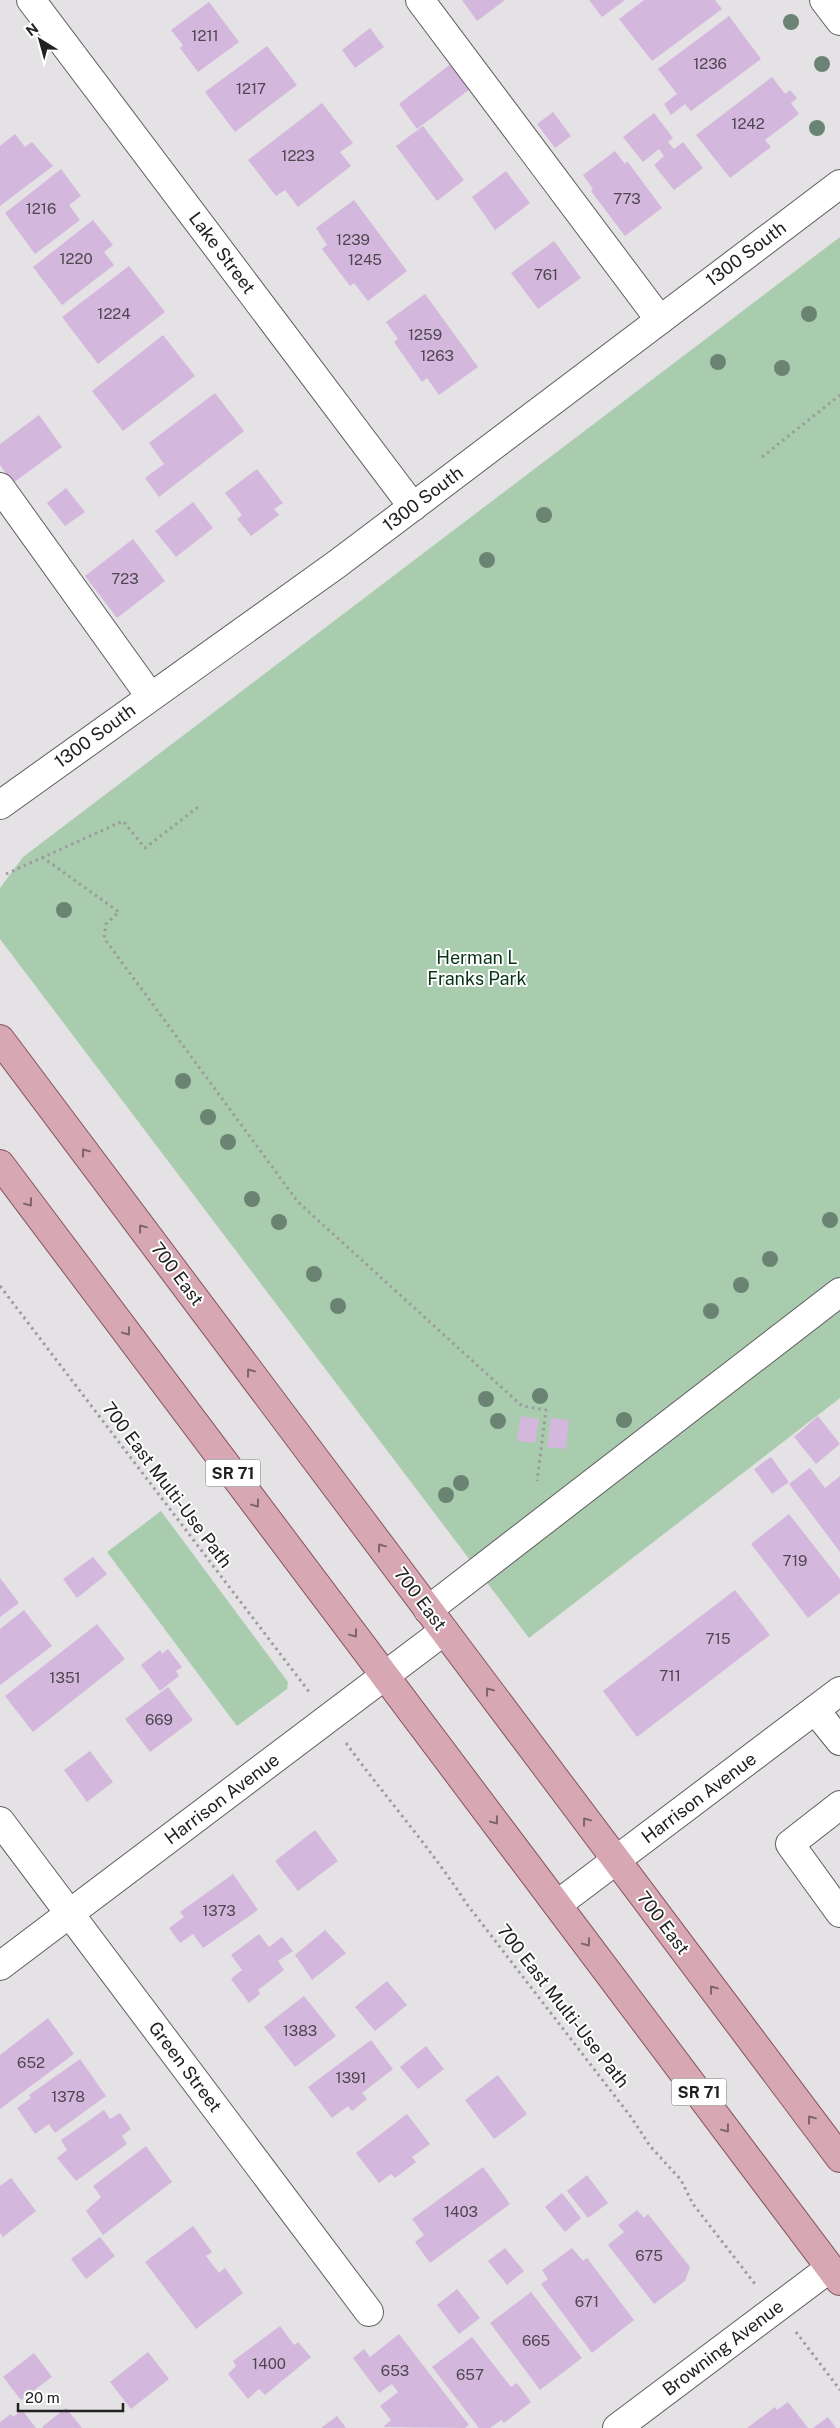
<svg xmlns="http://www.w3.org/2000/svg" width="840" height="2428" font-family="'Public Sans',sans-serif">
  <rect width="100%" height="100%" fill="#e4e2e5"/>
  <g fill="#a9ccae">
    <path d="M 840,237 L 840,1398 L 529,1638 L 0,939 L 0,888 L 23,857 Z"/>
    <path d="M 161,1511 L 288,1682 L 287,1689 L 237,1726 L 107,1552 Z"/>
  </g>
  <g fill="#d4b7dc">
    <path d="M 462,0 L 505,0 L 477,21 Z"/>
    <path d="M 589,0 L 625,0 L 602,17 Z"/>
    <path d="M 644,0 L 715,0 L 722,9 L 652,61 L 619,19 Z"/>
    <path d="M 209,2 L 239,42 L 198,72 L 180,48 L 183,45 L 171,30 Z"/>
    <path d="M 729,16 L 761,59 L 691,111 L 685,104 L 671,115 L 664,104 L 677,94 L 658,69 Z"/>
    <path d="M 370,28 L 384,47 L 355,68 L 342,50 Z"/>
    <path d="M 267,46 L 297,85 L 235,132 L 205,92 Z"/>
    <path d="M 452,63 L 470,89 L 417,129 L 399,104 Z"/>
    <path d="M 772,77 L 785,94 L 790,90 L 797,98 L 791,103 L 799,114 L 765,140 L 771,147 L 730,178 L 696,135 Z"/>
    <path d="M 322,103 L 353,143 L 340,152 L 351,166 L 298,207 L 285,190 L 276,196 L 248,160 Z"/>
    <path d="M 553,112 L 571,136 L 555,148 L 537,124 Z"/>
    <path d="M 654,113 L 673,138 L 668,142 L 674,149 L 683,142 L 703,168 L 674,190 L 654,165 L 664,156 L 659,149 L 643,162 L 623,137 Z"/>
    <path d="M 423,126 L 464,180 L 437,201 L 396,146 Z"/>
    <path d="M 15,134 L 25,147 L 32,142 L 53,166 L 0,206 L 0,146 Z"/>
    <path d="M 615,151 L 625,164 L 627,161 L 662,208 L 625,236 L 591,191 L 593,189 L 583,175 Z"/>
    <path d="M 61,169 L 81,196 L 69,205 L 80,220 L 35,254 L 5,213 Z"/>
    <path d="M 506,171 L 530,203 L 495,230 L 472,197 Z"/>
    <path d="M 354,200 L 407,271 L 368,301 L 354,283 L 350,286 L 322,249 L 327,245 L 316,228 Z"/>
    <path d="M 93,220 L 113,245 L 104,252 L 114,265 L 62,305 L 33,267 Z"/>
    <path d="M 554,241 L 581,278 L 538,309 L 511,273 Z"/>
    <path d="M 129,266 L 165,312 L 98,364 L 62,317 Z"/>
    <path d="M 425,294 L 478,367 L 439,395 L 427,378 L 422,382 L 394,342 L 398,339 L 386,322 Z"/>
    <path d="M 163,335 L 195,376 L 123,431 L 92,391 Z"/>
    <path d="M 215,393 L 244,431 L 159,497 L 145,478 L 164,464 L 149,443 Z"/>
    <path d="M 39,415 L 62,447 L 13,483 L 0,465 L 0,444 Z"/>
    <path d="M 257,469 L 283,503 L 274,509 L 279,515 L 251,536 L 237,519 L 242,515 L 225,493 Z"/>
    <path d="M 66,488 L 85,512 L 65,526 L 47,503 Z"/>
    <path d="M 193,502 L 213,528 L 176,557 L 155,531 Z"/>
    <path d="M 133,539 L 165,581 L 117,618 L 85,576 Z"/>
    <path d="M 521,1416 L 539,1419 L 535,1443 L 517,1441 Z"/>
    <path d="M 818,1416 L 840,1444 L 816,1464 L 794,1437 Z"/>
    <path d="M 551,1418 L 569,1420 L 566,1449 L 547,1447 Z"/>
    <path d="M 771,1457 L 789,1482 L 772,1494 L 754,1469 Z"/>
    <path d="M 810,1468 L 825,1488 L 840,1476 L 840,1552 L 789,1484 Z"/>
    <path d="M 789,1514 L 840,1579 L 840,1593 L 808,1618 L 751,1544 Z"/>
    <path d="M 93,1557 L 107,1574 L 77,1598 L 63,1579 Z"/>
    <path d="M 0,1578 L 19,1603 L 0,1617 Z"/>
    <path d="M 735,1590 L 770,1635 L 637,1737 L 603,1691 Z"/>
    <path d="M 24,1610 L 52,1646 L 0,1685 L 0,1629 Z"/>
    <path d="M 97,1624 L 125,1659 L 33,1732 L 5,1696 Z"/>
    <path d="M 168,1649 L 182,1667 L 176,1671 L 179,1676 L 160,1691 L 141,1665 L 160,1650 L 162,1654 Z"/>
    <path d="M 168,1687 L 193,1720 L 150,1752 L 125,1719 Z"/>
    <path d="M 90,1751 L 113,1782 L 87,1802 L 64,1770 Z"/>
    <path d="M 315,1830 L 338,1861 L 298,1891 L 275,1861 Z"/>
    <path d="M 233,1874 L 258,1910 L 203,1948 L 193,1934 L 180,1943 L 169,1928 L 184,1917 L 180,1912 Z"/>
    <path d="M 325,1930 L 346,1953 L 312,1980 L 295,1955 Z"/>
    <path d="M 259,1934 L 269,1947 L 282,1937 L 293,1951 L 278,1961 L 284,1970 L 258,1990 L 260,1994 L 249,2003 L 231,1979 L 242,1970 L 231,1955 Z"/>
    <path d="M 387,1981 L 407,2005 L 375,2031 L 355,2007 Z"/>
    <path d="M 304,1996 L 336,2036 L 295,2067 L 264,2027 Z"/>
    <path d="M 48,2018 L 74,2054 L 0,2109 L 0,2055 Z"/>
    <path d="M 371,2040 L 393,2069 L 362,2093 L 367,2099 L 352,2111 L 348,2106 L 332,2118 L 308,2087 Z"/>
    <path d="M 426,2046 L 444,2069 L 418,2089 L 400,2067 Z"/>
    <path d="M 80,2059 L 106,2096 L 55,2133 L 49,2124 L 35,2134 L 17,2108 L 31,2098 L 29,2095 Z"/>
    <path d="M 498,2075 L 527,2114 L 494,2139 L 465,2100 Z"/>
    <path d="M 104,2110 L 110,2119 L 120,2113 L 131,2129 L 122,2136 L 127,2144 L 76,2181 L 57,2158 L 67,2150 L 61,2140 Z"/>
    <path d="M 407,2114 L 430,2144 L 412,2157 L 416,2162 L 395,2178 L 391,2174 L 379,2183 L 356,2153 Z"/>
    <path d="M 146,2146 L 172,2182 L 103,2235 L 86,2211 L 101,2197 L 93,2186 Z"/>
    <path d="M 483,2167 L 510,2204 L 430,2263 L 415,2242 L 424,2235 L 412,2219 Z"/>
    <path d="M 587,2175 L 608,2203 L 588,2218 L 567,2191 Z"/>
    <path d="M 11,2178 L 36,2211 L 3,2237 L 0,2233 L 0,2186 Z"/>
    <path d="M 562,2193 L 581,2218 L 565,2232 L 545,2207 Z"/>
    <path d="M 637,2210 L 644,2218 L 648,2214 L 690,2267 L 685,2281 L 654,2304 L 608,2245 L 624,2232 L 618,2225 Z"/>
    <path d="M 193,2226 L 212,2252 L 206,2256 L 219,2273 L 225,2268 L 243,2293 L 196,2329 L 145,2262 Z"/>
    <path d="M 100,2237 L 115,2256 L 86,2279 L 71,2259 Z"/>
    <path d="M 505,2248 L 524,2271 L 507,2285 L 488,2261 Z"/>
    <path d="M 572,2248 L 583,2261 L 587,2258 L 634,2320 L 592,2353 L 541,2284 L 548,2279 L 542,2270 Z"/>
    <path d="M 457,2289 L 480,2318 L 459,2334 L 437,2305 Z"/>
    <path d="M 531,2292 L 582,2358 L 540,2390 L 490,2323 Z"/>
    <path d="M 280,2326 L 294,2345 L 298,2342 L 311,2357 L 265,2395 L 259,2389 L 248,2399 L 228,2374 L 236,2366 L 233,2361 Z"/>
    <path d="M 399,2334 L 469,2425 L 465,2428 L 383,2427 L 391,2420 L 380,2406 L 398,2392 L 392,2384 L 379,2393 L 353,2358 L 364,2349 L 370,2357 Z"/>
    <path d="M 472,2337 L 511,2387 L 517,2383 L 531,2402 L 504,2423 L 501,2420 L 490,2428 L 479,2428 L 432,2367 Z"/>
    <path d="M 148,2352 L 169,2379 L 131,2409 L 110,2382 Z"/>
    <path d="M 34,2353 L 52,2377 L 21,2400 L 3,2377 Z"/>
    <path d="M 788,2402 L 808,2428 L 747,2428 L 775,2407 L 777,2410 Z"/>
    <path d="M 66,2408 L 82,2428 L 43,2428 L 42,2427 Z"/>
    <path d="M 22,2410 L 36,2428 L 0,2428 L 0,2422 L 11,2414 L 13,2417 Z"/>
    <path d="M 337,2416 L 346,2428 L 321,2428 Z"/>
    <path d="M 828,2417 L 836,2428 L 813,2428 Z"/>
  </g>
  <g fill="none" stroke-linecap="round" stroke-linejoin="round">
    <defs>
      <g id="minor">
        <path d="M 31,0 L 413,507"/>
        <path d="M 420,0 L 660,320"/>
        <path d="M 824,0 L 840,21"/>
        <path d="M 0,487 L 150,696"/>
        <path d="M 0,805 L 337,564 L 840,184"/>
        <path d="M 428,1610 L 840,1292"/>
        <path d="M 815,1710 L 840,1741"/>
        <path d="M 840,1805 L 790,1844 L 840,1913"/>
        <path d="M 0,1821 L 369,2312"/>
        <path d="M 558,1904 L 840,1691"/>
        <path d="M 0,1966 L 444,1631"/>
        <path d="M 617,2428 L 830,2268"/>
      </g>
      <g id="major">
        <path d="M 0,1039 L 840,2158"/>
        <path d="M 0,1164 L 840,2281"/>
      </g>
    </defs>
    <use href="#minor" stroke="#605e60" stroke-width="30"/>
    <use href="#major" stroke="#875360" stroke-width="30"/>
    <g stroke="#9d9b9d" stroke-width="3" stroke-dasharray="2.5 4" stroke-linecap="butt">
      <path d="M 762,457 L 840,395"/>
      <path d="M 42,857 L 119,912 L 106,924 L 104,938 L 298,1202 L 522,1406 L 546,1410 L 537,1481"/>
      <path d="M 6,874 L 123,821 L 145,848 L 198,807"/>
      <path d="M 0,1286 L 310,1693"/>
      <path d="M 346,1743 C 385,1797 430,1847 466,1903 L 631,2117 L 650,2146 L 681,2180 L 693,2204 L 755,2284"/>
      <path d="M 796,2332 L 840,2390"/>
    </g>
    <use href="#minor" stroke="#fff" stroke-width="28"/>
    <use href="#major" stroke="#d7a8b3" stroke-width="28"/>
  </g>
  <g fill="#6a8373">
    <circle cx="791" cy="22" r="8"/>
    <circle cx="822" cy="64" r="8"/>
    <circle cx="817" cy="128" r="8"/>
    <circle cx="809" cy="314" r="8"/>
    <circle cx="718" cy="362" r="8"/>
    <circle cx="782" cy="368" r="8"/>
    <circle cx="544" cy="515" r="8"/>
    <circle cx="487" cy="560" r="8"/>
    <circle cx="64" cy="910" r="8"/>
    <circle cx="183" cy="1081" r="8"/>
    <circle cx="208" cy="1117" r="8"/>
    <circle cx="228" cy="1142" r="8"/>
    <circle cx="252" cy="1199" r="8"/>
    <circle cx="830" cy="1220" r="8"/>
    <circle cx="279" cy="1222" r="8"/>
    <circle cx="770" cy="1259" r="8"/>
    <circle cx="314" cy="1274" r="8"/>
    <circle cx="741" cy="1285" r="8"/>
    <circle cx="338" cy="1306" r="8"/>
    <circle cx="711" cy="1311" r="8"/>
    <circle cx="540" cy="1396" r="8"/>
    <circle cx="486" cy="1399" r="8"/>
    <circle cx="624" cy="1420" r="8"/>
    <circle cx="498" cy="1421" r="8"/>
    <circle cx="461" cy="1483" r="8"/>
    <circle cx="446" cy="1495" r="8"/>
  </g>
  <defs><path id="oneway-chevron" d="M-2-3.5L2.5 0L-2 3.5" fill="none" stroke-width="1.6" stroke-linecap="round" stroke-linejoin="round" transform="scale(1.25)"/></defs>
  <g stroke="#7c646a">
    <use href="#oneway-chevron" transform="translate(85 1152) rotate(-127)"/>
    <use href="#oneway-chevron" transform="translate(29 1203) rotate(53)"/>
    <use href="#oneway-chevron" transform="translate(142 1228) rotate(-127)"/>
    <use href="#oneway-chevron" transform="translate(127 1332) rotate(53)"/>
    <use href="#oneway-chevron" transform="translate(250 1372) rotate(-127)"/>
    <use href="#oneway-chevron" transform="translate(256 1504) rotate(53)"/>
    <use href="#oneway-chevron" transform="translate(381 1547) rotate(-127)"/>
    <use href="#oneway-chevron" transform="translate(354 1634) rotate(53)"/>
    <use href="#oneway-chevron" transform="translate(489 1691) rotate(-127)"/>
    <use href="#oneway-chevron" transform="translate(495 1821) rotate(53)"/>
    <use href="#oneway-chevron" transform="translate(586 1821) rotate(-127)"/>
    <use href="#oneway-chevron" transform="translate(587 1943) rotate(53)"/>
    <use href="#oneway-chevron" transform="translate(713 1989) rotate(-127)"/>
    <use href="#oneway-chevron" transform="translate(811 2119) rotate(-127)"/>
    <use href="#oneway-chevron" transform="translate(726 2129) rotate(53)"/>
  </g>
  <g text-anchor="middle" stroke-width="4" stroke-linejoin="round" paint-order="stroke">
    <g font-size="15" fill="#4e4650">
      <text x="205" y="41">1211</text>
      <text x="710" y="69">1236</text>
      <text x="251" y="94">1217</text>
      <text x="748" y="129">1242</text>
      <text x="298" y="161">1223</text>
      <text x="627" y="204">773</text>
      <text x="41" y="214">1216</text>
      <text x="353" y="245">1239</text>
      <text x="76" y="264">1220</text>
      <text x="365" y="265">1245</text>
      <text x="546" y="280">761</text>
      <text x="114" y="319">1224</text>
      <text x="425" y="340">1259</text>
      <text x="437" y="361">1263</text>
      <text x="125" y="584">723</text>
      <text x="795" y="1566">719</text>
      <text x="718" y="1644">715</text>
      <text x="670" y="1681">711</text>
      <text x="65" y="1683">1351</text>
      <text x="159" y="1725">669</text>
      <text x="219" y="1916">1373</text>
      <text x="300" y="2036">1383</text>
      <text x="31" y="2068">652</text>
      <text x="351" y="2083">1391</text>
      <text x="68" y="2102">1378</text>
      <text x="461" y="2217">1403</text>
      <text x="649" y="2261">675</text>
      <text x="587" y="2307">671</text>
      <text x="536" y="2346">665</text>
      <text x="269" y="2369">1400</text>
      <text x="395" y="2376">653</text>
      <text x="470" y="2380">657</text>
    </g>
    <g fill="#fff" stroke="#646464" stroke-width="1">
      <rect x="205.5" y="1459.5" width="55" height="27" rx="4"/>
      <rect x="671.5" y="2078.5" width="55" height="27" rx="4"/>
    </g>
    <g font-size="16" font-weight="bold" fill="#222122">
      <text x="233" y="1479">SR 71</text>
      <text x="699" y="2098">SR 71</text>
    </g>
    <g font-size="18" fill="#222122" stroke="#fff">
      <text transform="translate(222 253) rotate(53)" y="6">Lake Street</text>
      <text transform="translate(746 254) rotate(-37)" y="6">1300 South</text>
      <text transform="translate(423 499) rotate(-37)" y="6">1300 South</text>
      <text transform="translate(95 736) rotate(-36)" y="6">1300 South</text>
      <text transform="translate(177 1274) rotate(53)" y="6">700 East</text>
      <text transform="translate(167 1485) rotate(53)" y="6">700 East Multi-Use Path</text>
      <text transform="translate(420 1599) rotate(53)" y="6">700 East</text>
      <text transform="translate(699 1798) rotate(-37)" y="6">Harrison Avenue</text>
      <text transform="translate(222 1799) rotate(-37)" y="6">Harrison Avenue</text>
      <text transform="translate(663 1923) rotate(53)" y="6">700 East</text>
      <text transform="translate(563 2006) rotate(52)" y="6">700 East Multi-Use Path</text>
      <text transform="translate(185 2067) rotate(53)" y="6">Green Street</text>
      <text transform="translate(723 2348) rotate(-37)" y="6">Browning Avenue</text>
    </g>
    <g font-size="18" fill="#073516" stroke="#fff">
      <text x="477" y="964">Herman L<tspan x="477" dy="21">Franks Park</tspan></text>
    </g>
  </g>
  <g transform="translate(40 40) rotate(323)" stroke="#ffffff" stroke-width="4" paint-order="stroke">
  <path d="M0-4L9 19L0 12L-9 19Z" fill="#222122"/>
  <text y="-8" font-size="14" font-weight="bold" text-anchor="middle" fill="#222122">N</text>
  </g>
  <path d="M18 2403v8h105v-8" fill="none" stroke="#222122" stroke-width="2.5"/>
  <text x="25" y="2403" font-size="15" fill="#222122" stroke="#ffffff" stroke-width="4" paint-order="stroke">20 m</text>
</svg>
